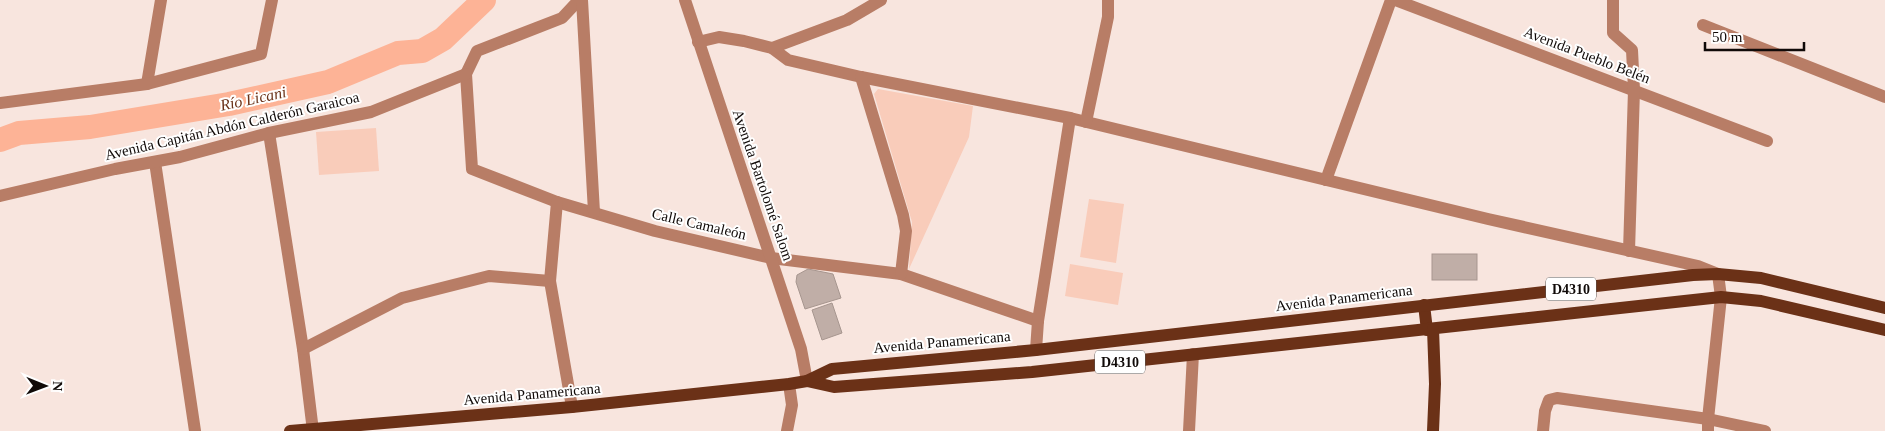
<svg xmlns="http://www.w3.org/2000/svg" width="1885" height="431" font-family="'Times New Roman',serif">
  <rect width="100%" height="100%" fill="#f8e5de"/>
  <g fill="#f9ccba">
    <path d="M 878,89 L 973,106 L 969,137 L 909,269 L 912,222 L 874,94 Z"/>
    <path d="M 376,128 L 379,171 L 319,175 L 316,132 Z"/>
    <path d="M 1089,199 L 1124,204 L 1116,263 L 1080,257 Z"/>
    <path d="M 1070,264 L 1123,273 L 1118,305 L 1065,296 Z"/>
  </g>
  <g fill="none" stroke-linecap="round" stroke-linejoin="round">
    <path stroke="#fdb396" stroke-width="24" d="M 0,140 L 19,133 L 90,127 L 229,104 L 328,82 L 398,53 L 422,51 L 443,39 L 484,0"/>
  </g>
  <g fill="#c0aea7" stroke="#a7968f">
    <rect x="1432" y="254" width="45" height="26"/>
    <path d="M 808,269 L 833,274 L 841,298 L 805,309 L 796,282 L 797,275 Z"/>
    <path d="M 832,303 L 842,333 L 822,340 L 812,310 Z"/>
  </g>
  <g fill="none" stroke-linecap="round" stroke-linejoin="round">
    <g stroke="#b87d66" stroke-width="12">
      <path d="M 579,0 L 562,18 L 477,51 L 466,74 L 472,169 L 557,202 L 655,231 L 771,258 L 901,274 L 1038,321"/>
      <path d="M 582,0 L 594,212"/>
      <path d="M 685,0 L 801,349 L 807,381"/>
      <path d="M 1395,0 L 1767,141"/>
      <path d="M 1613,0 L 1613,33 L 1632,50 L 1634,90 L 1629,251"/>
      <path d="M 1703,25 L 1885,97"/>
      <path d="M 698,42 L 719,37 L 744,41 L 772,48 L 788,60 L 861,77 L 1070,118 L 1488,219 L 1698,266 L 1718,274 L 1721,297 L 1708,419 L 1708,431"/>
      <path d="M 772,48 L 847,20 L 881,0"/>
      <path d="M 861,77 L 903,215 L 906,231 L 901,274"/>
      <path d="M 147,84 L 161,0"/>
      <path d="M 0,103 L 147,84 L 261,54 L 272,0"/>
      <path d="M 1086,122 L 1108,17 L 1108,0"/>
      <path d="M 269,133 L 303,349 L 313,431"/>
      <path d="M 155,162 L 195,431"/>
      <path d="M 1326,180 L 1391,0"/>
      <path d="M 0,196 L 115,169 L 180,157 L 269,133 L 371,112 L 466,74"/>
      <path d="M 557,202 L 550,281 L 572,407"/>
      <path d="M 303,349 L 402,298 L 489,276 L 550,281"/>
      <path d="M 1036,350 L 1038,321 L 1070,118"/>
      <path d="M 787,431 L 792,405 L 789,384"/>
      <path d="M 1189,431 L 1193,354"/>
      <path d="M 1543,431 L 1545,411 L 1549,400 L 1557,398 L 1708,419 L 1765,431"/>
    </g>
    <g stroke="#6b3117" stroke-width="12">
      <path d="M 1424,305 L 1427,330"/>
      <path d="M 807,381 L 834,387 L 1032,372 L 1721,297 L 1761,301 L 1885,330"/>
      <path d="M 290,431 L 572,407 L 789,384 L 807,381 L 832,369 L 1036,350 L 1693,275 L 1718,274 L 1761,278 L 1885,308"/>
      <path d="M 1433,431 L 1435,384 L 1433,329"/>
    </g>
  </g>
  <g text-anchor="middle" stroke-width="4" stroke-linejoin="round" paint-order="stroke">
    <g fill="#fff" stroke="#585452" stroke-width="1">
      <rect x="1546" y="277.5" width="50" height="23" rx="4"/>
      <rect x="1095" y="350.5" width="50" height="23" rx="4"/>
    </g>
    <g font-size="14" font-weight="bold" fill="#100a08">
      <text x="1571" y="294">D4310</text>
      <text x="1120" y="367">D4310</text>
    </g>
    <g font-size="15" fill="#100a08" stroke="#fff">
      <text transform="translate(1587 55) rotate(21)" y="5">Avenida Pueblo Belén</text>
      <text transform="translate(232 126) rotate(-13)" y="5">Avenida Capitán Abdón Calderón Garaicoa</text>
      <text transform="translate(763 185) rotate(71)" y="5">Avenida Bartolomé Salom</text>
      <text transform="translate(699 224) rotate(13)" y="5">Calle Camaleón</text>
      <text transform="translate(1344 298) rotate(-7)" y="5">Avenida Panamericana</text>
      <text transform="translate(942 342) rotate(-5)" y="5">Avenida Panamericana</text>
      <text transform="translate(532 394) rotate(-5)" y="5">Avenida Panamericana</text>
    </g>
    <g font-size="16" font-style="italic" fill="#6a3118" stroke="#fff">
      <text transform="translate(253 98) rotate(-12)" y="6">Río Licani</text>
    </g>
  </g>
  <g transform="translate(45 386) rotate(91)" stroke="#ffffff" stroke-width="4" paint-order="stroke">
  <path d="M0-4L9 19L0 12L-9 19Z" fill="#100a08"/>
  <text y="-8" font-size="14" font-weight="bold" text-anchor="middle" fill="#100a08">N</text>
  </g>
  <path d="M1705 42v8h99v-8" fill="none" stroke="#100a08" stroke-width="2.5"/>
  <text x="1712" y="42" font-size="15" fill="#100a08" stroke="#ffffff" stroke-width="4" paint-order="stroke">50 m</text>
</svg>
